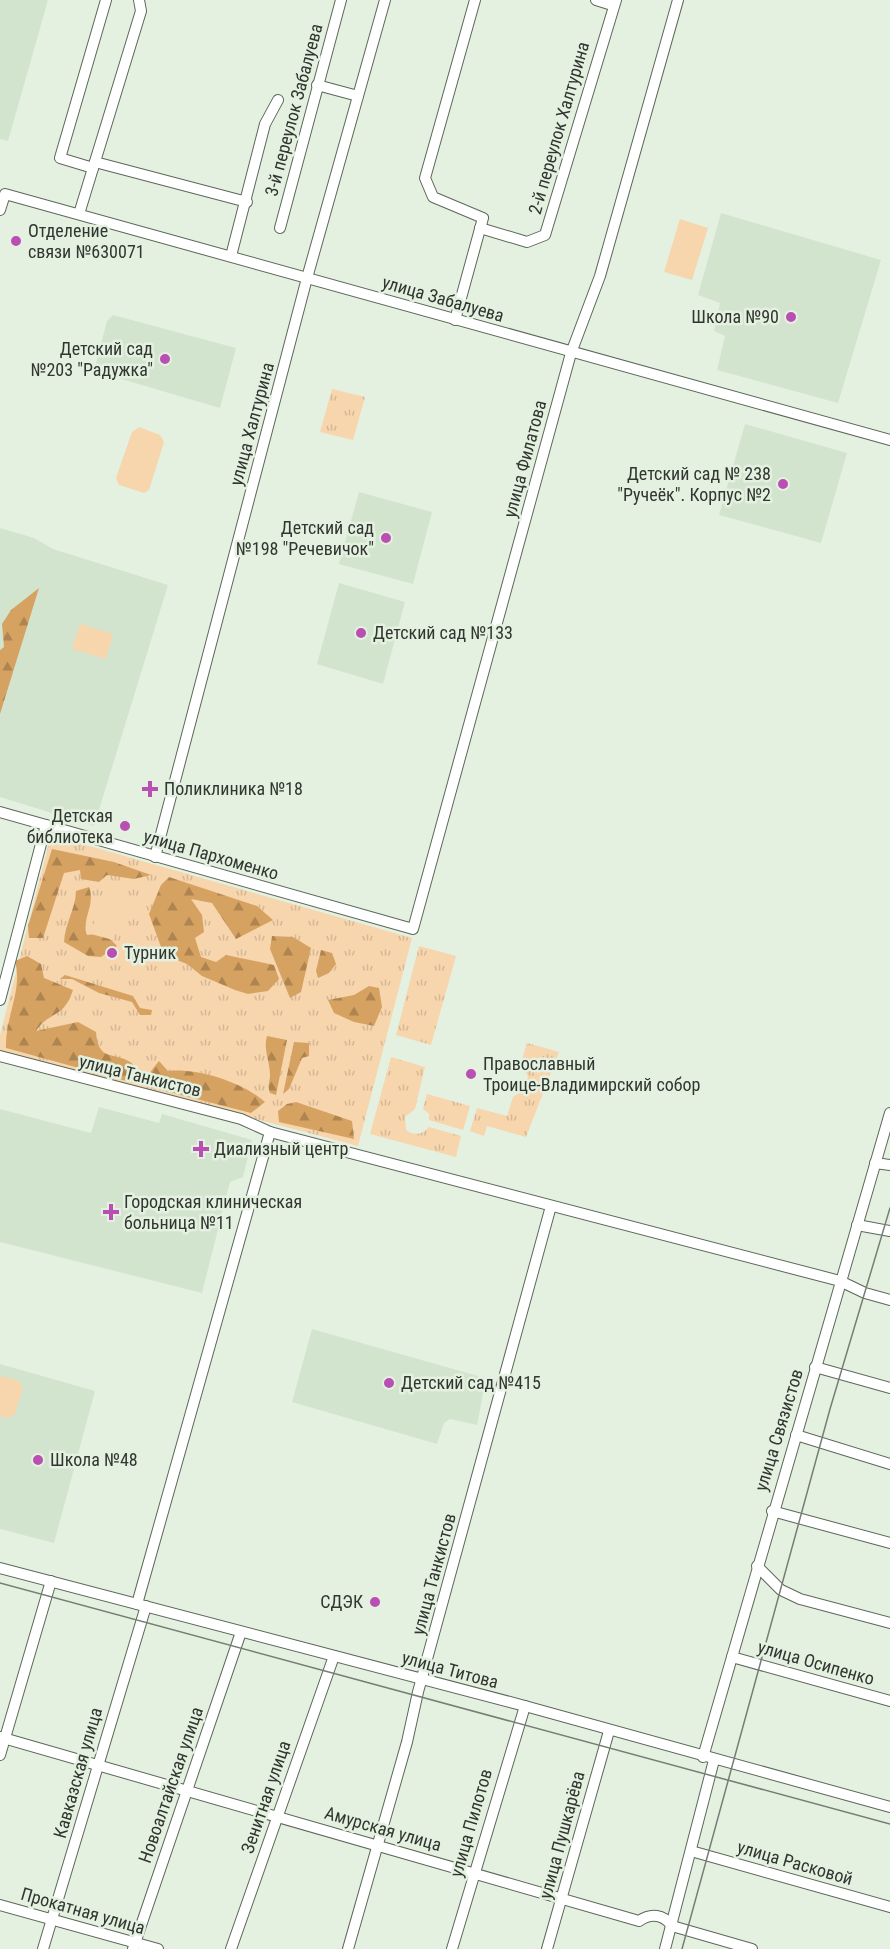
<svg xmlns="http://www.w3.org/2000/svg" width="890" height="1949" font-family="'Roboto Condensed',sans-serif">
  <defs>
    <pattern id="grass-tufts" width="24" height="20" patternUnits="userSpaceOnUse" patternTransform="scale(1.5)"><rect width="24" height="20" fill="#f7d5ad"/><path d="M3 7l-1-3M5 7V3M7 7l1-3M15 17l-1-3M17 17v-4M19 17l1-3" fill="none" stroke="#d4b795"/></pattern>
    <pattern id="forest-firs" width="22" height="20" patternUnits="userSpaceOnUse" patternTransform="scale(1.5)"><rect width="22" height="20" fill="#d6a261"/><path d="M5 1l3.5 6h-7zM16 11l3.5 6h-7z" fill="#ae8550"/></pattern>
  </defs>
  <rect width="100%" height="100%" fill="#e4f1e1"/>
  <g fill="#d3e4ce">
    <path d="M 0,0 L 48,0 L 8,141 L 0,139 Z"/>
    <path d="M 721,213 L 881,260 L 838,403 L 717,370 L 725,336 L 714,331 L 720,303 L 698,295 Z"/>
    <path d="M 113,315 L 236,348 L 220,408 L 94,371 L 107,321 Z"/>
    <path d="M 745,424 L 847,453 L 821,543 L 719,515 Z"/>
    <path d="M 359,492 L 432,512 L 413,584 L 339,564 Z"/>
    <path d="M 0,528 L 34,538 L 53,549 L 168,585 L 94,826 L 0,797 Z"/>
    <path d="M 339,583 L 405,602 L 383,684 L 317,664 Z"/>
    <path d="M 99,1107 L 159,1123 L 162,1114 L 252,1140 L 243,1177 L 230,1182 L 202,1293 L 0,1242 L 0,1109 L 91,1133 Z"/>
    <path d="M 312,1329 L 478,1376 L 484,1389 L 477,1425 L 450,1419 L 444,1423 L 437,1444 L 292,1402 Z"/>
    <path d="M 0,1364 L 95,1391 L 54,1543 L 0,1529 Z"/>
  </g>
  <g fill="url(#grass-tufts)">
    <path d="M 332,389 L 365,397 L 353,440 L 320,432 Z"/>
    <path d="M 51,835 L 412,938 L 358,1146 L 0,1051 L 0,1035 Z"/>
    <path d="M 419,946 L 456,956 L 431,1045 L 396,1035 Z"/>
    <path d="M 527,1043 L 559,1052 L 526,1137 L 487,1126 L 484,1136 L 470,1131 L 477,1108 L 507,1116 L 513,1097 L 523,1091 L 528,1076 L 521,1063 Z"/>
    <path d="M 391,1057 L 425,1067 L 415,1109 L 405,1117 L 406,1130 C 415,1136 421,1135 429,1127 L 461,1136 L 456,1157 L 370,1134 Z"/>
    <path d="M 427,1094 L 470,1106 L 463,1130 L 429,1120 L 429,1114 L 423,1109 Z"/>
  </g>
  <g fill="url(#forest-firs)">
    <path d="M 39,588 L 0,714 L 0,650 L 4,647 L 2,624 L 11,610 Z"/>
    <path d="M 52,849 L 114,862 L 151,875 L 134,879 L 107,875 L 99,882 L 81,879 L 80,870 L 64,873 L 43,938 L 29,938 L 28,926 Z"/>
    <path d="M 169,877 L 257,906 L 273,920 L 236,939 L 212,903 L 191,899 L 202,915 L 204,932 L 195,938 L 201,957 L 216,962 L 226,955 L 274,965 L 279,979 L 268,991 L 248,994 L 235,990 L 202,976 L 187,964 L 172,958 L 161,947 L 149,914 L 161,885 Z"/>
    <path d="M 89,887 C 96,905 81,919 87,935 C 101,933 107,935 117,946 L 101,957 L 88,956 L 64,942 C 65,923 76,908 76,891 Z"/>
    <path d="M 272,936 L 293,937 L 311,948 L 301,992 L 290,998 L 270,949 Z"/>
    <path d="M 321,950 L 332,953 L 336,964 L 329,973 L 318,978 L 316,971 Z"/>
    <path d="M 27,956 L 41,964 L 44,978 L 73,990 C 63,1020 50,1010 36,1031 L 78,1022 L 96,1032 C 99,1067 118,1047 137,1068 L 130,1082 L 6,1048 C 5,1016 23,991 15,961 Z"/>
    <path d="M 65,975 L 133,996 L 140,1008 L 152,1010 L 151,1015 L 140,1015 L 132,1002 L 99,993 L 72,979 L 60,979 Z"/>
    <path d="M 369,986 L 379,988 L 382,1007 L 374,1026 L 354,1022 L 334,1013 L 328,1000 L 354,995 Z"/>
    <path d="M 267,1036 L 287,1040 L 276,1095 L 270,1093 C 267,1085 270,1082 270,1075 C 270,1061 263,1050 267,1036 Z"/>
    <path d="M 294,1042 L 309,1043 L 309,1056 L 302,1058 L 289,1089 L 283,1094 Z"/>
    <path d="M 159,1061 L 168,1071 C 198,1068 242,1082 265,1102 L 251,1113 L 150,1087 L 151,1071 Z"/>
    <path d="M 296,1102 L 352,1121 L 354,1139 L 279,1122 L 278,1111 L 287,1104 Z"/>
  </g>
  <g fill="#f7d5ad">
    <path d="M 680,219 L 708,228 L 692,280 L 664,272 Z"/>
    <path d="M 139,427 L 160,435 L 164,442 L 149,490 L 144,493 L 119,485 L 116,478 L 132,432 Z"/>
    <path d="M 80,624 L 113,634 L 106,659 L 72,649 Z"/>
    <path d="M 101,897 L 123,903 L 113,940 L 91,934 Z"/>
    <path d="M 0,1376 L 18,1380 L 23,1388 L 15,1414 L 8,1418 L 0,1416 Z"/>
  </g>
  <g fill="none" stroke-linecap="round" stroke-linejoin="round">
    <defs>
      <g id="minor">
        <path d="M 596,0 L 612,5"/>
        <path d="M 317,85 L 358,96"/>
        <path d="M 95,162 L 247,202"/>
        <path d="M 93,168 L 60,158 L 106,0"/>
        <path d="M 0,210 L 5,194 L 890,440"/>
        <path d="M 79,214 L 141,11 L 139,0"/>
        <path d="M 280,228 L 341,0"/>
        <path d="M 480,228 L 527,242 L 545,235 L 616,0"/>
        <path d="M 231,256 L 265,124 L 278,100"/>
        <path d="M 455,320 L 483,218 L 433,197 L 425,178 L 475,0"/>
        <path d="M 0,812 L 413,929 L 571,353 L 600,276 L 678,0"/>
        <path d="M 155,857 L 307,278 L 385,0"/>
        <path d="M 0,1000 L 46,825"/>
        <path d="M 0,1056 L 241,1119 L 270,1132 L 840,1281 L 865,1293 L 890,1300"/>
        <path d="M 875,1163 L 890,1165"/>
        <path d="M 857,1225 L 890,1231"/>
        <path d="M 815,1367 L 890,1388"/>
        <path d="M 796,1435 L 890,1464"/>
        <path d="M 772,1511 L 890,1543"/>
        <path d="M 757,1566 L 781,1590 L 800,1599 L 890,1623"/>
        <path d="M 0,1568 L 525,1706 L 890,1807"/>
        <path d="M 137,1604 L 270,1132"/>
        <path d="M 732,1657 L 890,1701"/>
        <path d="M 0,1737 L 639,1921 C 651,1913 663,1914 672,1926 L 752,1949"/>
        <path d="M 0,1755 L 51,1581"/>
        <path d="M 703,1757 L 890,1113"/>
        <path d="M 691,1851 L 890,1907"/>
        <path d="M 0,1905 L 158,1949"/>
        <path d="M 43,1949 L 146,1606"/>
        <path d="M 133,1949 L 241,1632"/>
        <path d="M 231,1949 L 334,1656"/>
        <path d="M 348,1949 L 407,1742 L 418,1692 L 551,1206"/>
        <path d="M 452,1949 L 525,1706"/>
        <path d="M 547,1949 L 609,1731"/>
        <path d="M 665,1949 L 714,1760"/>
      </g>
    </defs>
    <use href="#minor" stroke="#5d675a" stroke-width="12"/>
    <use href="#minor" stroke="#fff" stroke-width="10"/>
    <g stroke="#767e74" stroke-width="1.5">
      <path d="M 0,1583 L 890,1824"/>
      <path d="M 682,1949 L 830,1409 L 890,1208"/>
    </g>
  </g>
  <g fill="#b94fb2" stroke="#e4f1e1" stroke-width="2">
    <circle cx="16" cy="241" r="6"/>
    <circle cx="791" cy="317" r="6"/>
    <circle cx="165" cy="359" r="6"/>
    <circle cx="783" cy="484" r="6"/>
    <circle cx="386" cy="538" r="6"/>
    <circle cx="361" cy="633" r="6"/>
    <path d="M147 780h6v6h6v6h-6v6h-6v-6h-6v-6h6z"/>
    <circle cx="125" cy="826" r="6"/>
    <circle cx="112" cy="953" r="6"/>
    <circle cx="471" cy="1074" r="6"/>
    <path d="M198 1140h6v6h6v6h-6v6h-6v-6h-6v-6h6z"/>
    <path d="M108 1203h6v6h6v6h-6v6h-6v-6h-6v-6h6z"/>
    <circle cx="389" cy="1383" r="6"/>
    <circle cx="38" cy="1460" r="6"/>
    <circle cx="375" cy="1602" r="6"/>
  </g>
  <g text-anchor="middle" stroke-width="5" stroke-linejoin="round" paint-order="stroke">
    <g font-size="18" fill="#313630" stroke="#e4f1e1">
      <text transform="translate(294 110) rotate(-75)" y="6">3-й переулок Забалуева</text>
      <text transform="translate(559 128) rotate(-74)" y="6">2-й переулок Халтурина</text>
      <text transform="translate(443 299) rotate(16)" y="6">улица Забалуева</text>
      <text transform="translate(252 424) rotate(-75)" y="6">улица Халтурина</text>
      <text transform="translate(525 459) rotate(-75)" y="6">улица Филатова</text>
      <text transform="translate(211 855) rotate(16)" y="6">улица Пархоменко</text>
      <text transform="translate(140 1076) rotate(14)" y="6">улица Танкистов</text>
      <text transform="translate(779 1430) rotate(-73)" y="6">улица Связистов</text>
      <text transform="translate(434 1574) rotate(-75)" y="6">улица Танкистов</text>
      <text transform="translate(816 1663) rotate(16)" y="6">улица Осипенко</text>
      <text transform="translate(450 1670) rotate(15)" y="6">улица Титова</text>
      <text transform="translate(78 1773) rotate(-74)" y="6">Кавказская улица</text>
      <text transform="translate(171 1785) rotate(-71)" y="6">Новоалтайская улица</text>
      <text transform="translate(266 1797) rotate(-71)" y="6">Зенитная улица</text>
      <text transform="translate(471 1823) rotate(-74)" y="6">улица Пилотов</text>
      <text transform="translate(383 1829) rotate(16)" y="6">Амурская улица</text>
      <text transform="translate(562 1835) rotate(-75)" y="6">улица Пушкарёва</text>
      <text transform="translate(795 1863) rotate(16)" y="6">улица Расковой</text>
      <text transform="translate(83 1911) rotate(16)" y="6">Прокатная улица</text>
    </g>
    <g font-size="18" fill="#313630" stroke="#e4f1e1" text-anchor="start">
      <text x="28" y="237">Отделение<tspan x="28" dy="21">связи №630071</tspan></text>
      <text x="779" y="323" text-anchor="end">Школа №90</text>
      <text x="153" y="355" text-anchor="end">Детский сад<tspan x="153" dy="21">№203 "Радужка"</tspan></text>
      <text x="771" y="480" text-anchor="end">Детский сад № 238<tspan x="771" dy="21">"Ручеёк". Корпус №2</tspan></text>
      <text x="374" y="534" text-anchor="end">Детский сад<tspan x="374" dy="21">№198 "Речевичок"</tspan></text>
      <text x="373" y="639">Детский сад №133</text>
      <text x="164" y="795">Поликлиника №18</text>
      <text x="113" y="822" text-anchor="end">Детская<tspan x="113" dy="21">библиотека</tspan></text>
      <text x="124" y="959">Турник</text>
      <text x="483" y="1070">Православный<tspan x="483" dy="21">Троице-Владимирский собор</tspan></text>
      <text x="214" y="1155">Диализный центр</text>
      <text x="124" y="1208">Городская клиническая<tspan x="124" dy="21">больница №11</tspan></text>
      <text x="401" y="1389">Детский сад №415</text>
      <text x="50" y="1466">Школа №48</text>
      <text x="363" y="1608" text-anchor="end">СДЭК</text>
    </g>
  </g>
</svg>
